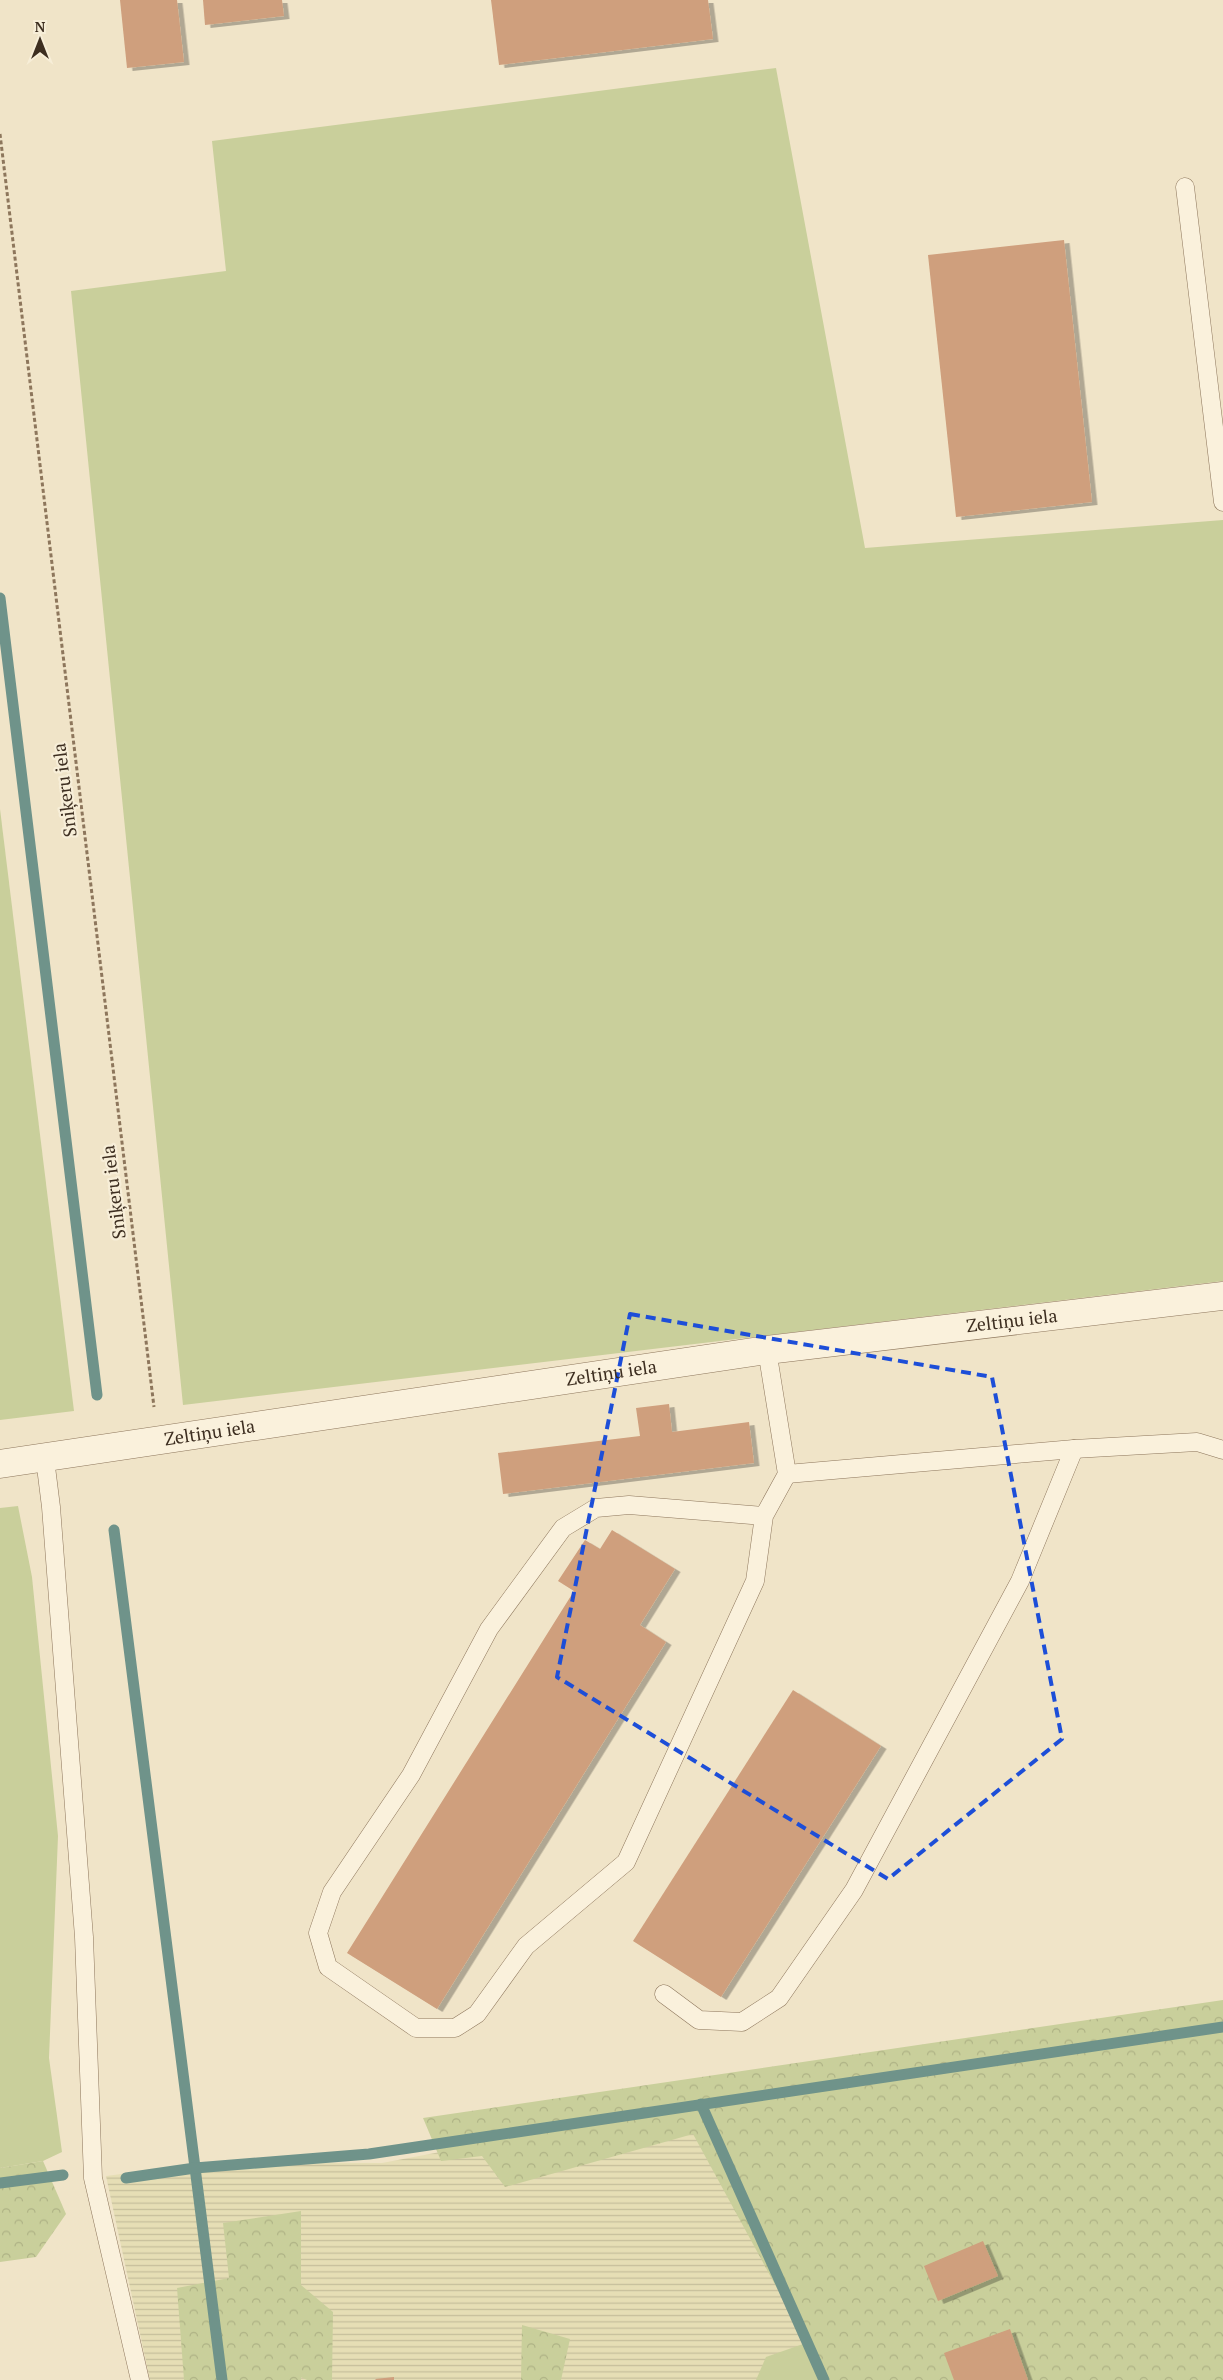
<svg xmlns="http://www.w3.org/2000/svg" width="1223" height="2380" font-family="'PT Serif',serif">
  <defs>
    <pattern id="farmland-rules" width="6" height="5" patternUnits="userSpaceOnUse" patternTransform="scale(1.25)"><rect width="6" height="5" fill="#e6deb5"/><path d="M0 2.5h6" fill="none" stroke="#c6bf9b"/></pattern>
    <pattern id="forest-crowns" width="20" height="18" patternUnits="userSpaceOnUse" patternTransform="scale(1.25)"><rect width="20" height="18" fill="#c9cf9b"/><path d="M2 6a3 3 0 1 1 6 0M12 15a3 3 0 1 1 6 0" fill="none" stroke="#aeb285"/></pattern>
    <filter id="shadow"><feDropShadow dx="5.5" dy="3" stdDeviation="0" flood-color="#0004"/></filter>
  </defs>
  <rect width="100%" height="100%" fill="#f0e4c8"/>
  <path fill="url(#farmland-rules)" d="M 713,2100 L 1223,2380 L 150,2380 L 106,2176 L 213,2162 L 382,2163 Z"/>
  <g fill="#c9cf9b">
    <path d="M 776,68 L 865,548 L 1223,520 L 1223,1281 L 183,1405 L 71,291 L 226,271 L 212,141 Z"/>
    <path d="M 0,809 L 74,1411 L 0,1420 Z"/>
    <path d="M 18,1506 L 32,1577 L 58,1836 L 49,2058 L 62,2152 L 43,2161 L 0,2168 L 0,1508 Z"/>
    <path d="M 806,2343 L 826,2380 L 756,2380 L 766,2357 Z"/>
  </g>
  <g fill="url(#forest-crowns)">
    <path d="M 1223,2000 L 1223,2380 L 827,2380 L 693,2134 L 505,2187 L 482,2156 L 441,2161 L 423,2118 Z"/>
    <path d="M 43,2161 L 66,2214 L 36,2257 L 0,2262 L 0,2168 Z"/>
    <path d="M 301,2211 L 301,2285 L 333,2312 L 332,2380 L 307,2380 L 301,2377 L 301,2380 L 184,2380 L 177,2288 L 229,2278 L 223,2223 Z"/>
    <path d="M 522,2325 L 570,2339 L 561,2380 L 521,2380 Z"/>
  </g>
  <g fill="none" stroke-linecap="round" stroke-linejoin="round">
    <g stroke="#6f938a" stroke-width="11">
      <path d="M 0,598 L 97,1395"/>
      <path d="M 114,1530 L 222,2380"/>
      <path d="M 701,2104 L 824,2380"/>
      <path d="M 126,2178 L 195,2168 L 369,2154 L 1223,2027"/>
      <path d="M 0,2183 L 63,2175"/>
    </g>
  </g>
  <g fill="#cf9f7d" filter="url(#shadow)">
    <path d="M 120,0 L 177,0 L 184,62 L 127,68 Z"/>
    <path d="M 203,0 L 282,0 L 284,16 L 205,25 Z"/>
    <path d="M 491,0 L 708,0 L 713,39 L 499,65 Z"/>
    <path d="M 1064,240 L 1092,502 L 956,517 L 928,255 Z"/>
    <path d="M 669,1404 L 672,1432 L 749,1422 L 754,1463 L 503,1494 L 498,1453 L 640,1436 L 636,1408 Z"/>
    <path d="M 612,1530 L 675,1569 L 640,1625 L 666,1642 L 437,2009 L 347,1953 L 574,1591 L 558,1581 L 585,1540 L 600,1549 Z"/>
    <path d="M 793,1690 L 881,1746 L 721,1997 L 633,1941 Z"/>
    <path d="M 983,2241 L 998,2276 L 938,2301 L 924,2266 Z"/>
    <path d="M 1010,2329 L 1028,2380 L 954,2380 L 944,2353 Z"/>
    <path d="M 394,2377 L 394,2380 L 376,2380 L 375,2379 Z"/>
  </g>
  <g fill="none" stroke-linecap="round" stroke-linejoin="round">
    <defs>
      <g id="service">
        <path d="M 1185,187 L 1223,502"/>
        <path d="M 45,1459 L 51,1507 L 84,1937 L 93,2178 L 140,2380"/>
        <path d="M 787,1474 L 1074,1449 L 1197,1442 L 1223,1450"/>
        <path d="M 764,1516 L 629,1505 L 596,1508 L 563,1528 L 489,1629 L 411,1775 L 332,1892 L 318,1933 L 328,1967 L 416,2028 L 455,2028 L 477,2014 L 526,1946 L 626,1862 L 755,1581 L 764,1516 L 787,1474 L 767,1350"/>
        <path d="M 664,1994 L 699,2020 L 742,2022 L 779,1998 L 854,1890 L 1020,1581 L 1074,1449"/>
      </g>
      <g id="minor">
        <path id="s1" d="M 0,1464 L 767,1350 L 1223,1296"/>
      </g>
    </defs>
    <use href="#service" stroke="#8d765c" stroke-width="19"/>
    <use href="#minor" stroke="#8d765c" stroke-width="29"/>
    <path stroke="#8d765c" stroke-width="3" stroke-dasharray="4 2.5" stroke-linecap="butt" d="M 0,134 L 154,1407"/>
    <use href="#service" stroke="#faf1dc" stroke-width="18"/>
    <use href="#minor" stroke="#faf1dc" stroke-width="28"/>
  </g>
  <path fill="none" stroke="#1d4ed8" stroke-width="4" stroke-dasharray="10 6" stroke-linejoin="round" d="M 630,1314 L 992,1377 L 1062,1739 L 888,1879 L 557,1677 Z"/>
  <g text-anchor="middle" stroke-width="4.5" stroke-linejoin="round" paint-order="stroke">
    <g font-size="18" fill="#3d2e20" stroke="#f7eed8">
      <text transform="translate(65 790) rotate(-97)" y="6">Sniķeru iela</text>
      <text transform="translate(114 1192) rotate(-97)" y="6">Sniķeru iela</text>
      <text dy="6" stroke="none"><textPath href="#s1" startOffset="1022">Zeltiņu iela</textPath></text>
      <text dy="6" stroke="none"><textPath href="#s1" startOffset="618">Zeltiņu iela</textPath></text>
      <text dy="6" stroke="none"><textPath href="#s1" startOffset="212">Zeltiņu iela</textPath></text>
    </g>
  </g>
  <g transform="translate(40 40)" stroke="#f7eed8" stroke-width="4" paint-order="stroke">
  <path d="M0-4L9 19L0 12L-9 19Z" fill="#3d2e20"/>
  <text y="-8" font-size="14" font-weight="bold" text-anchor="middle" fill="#3d2e20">N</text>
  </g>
</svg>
